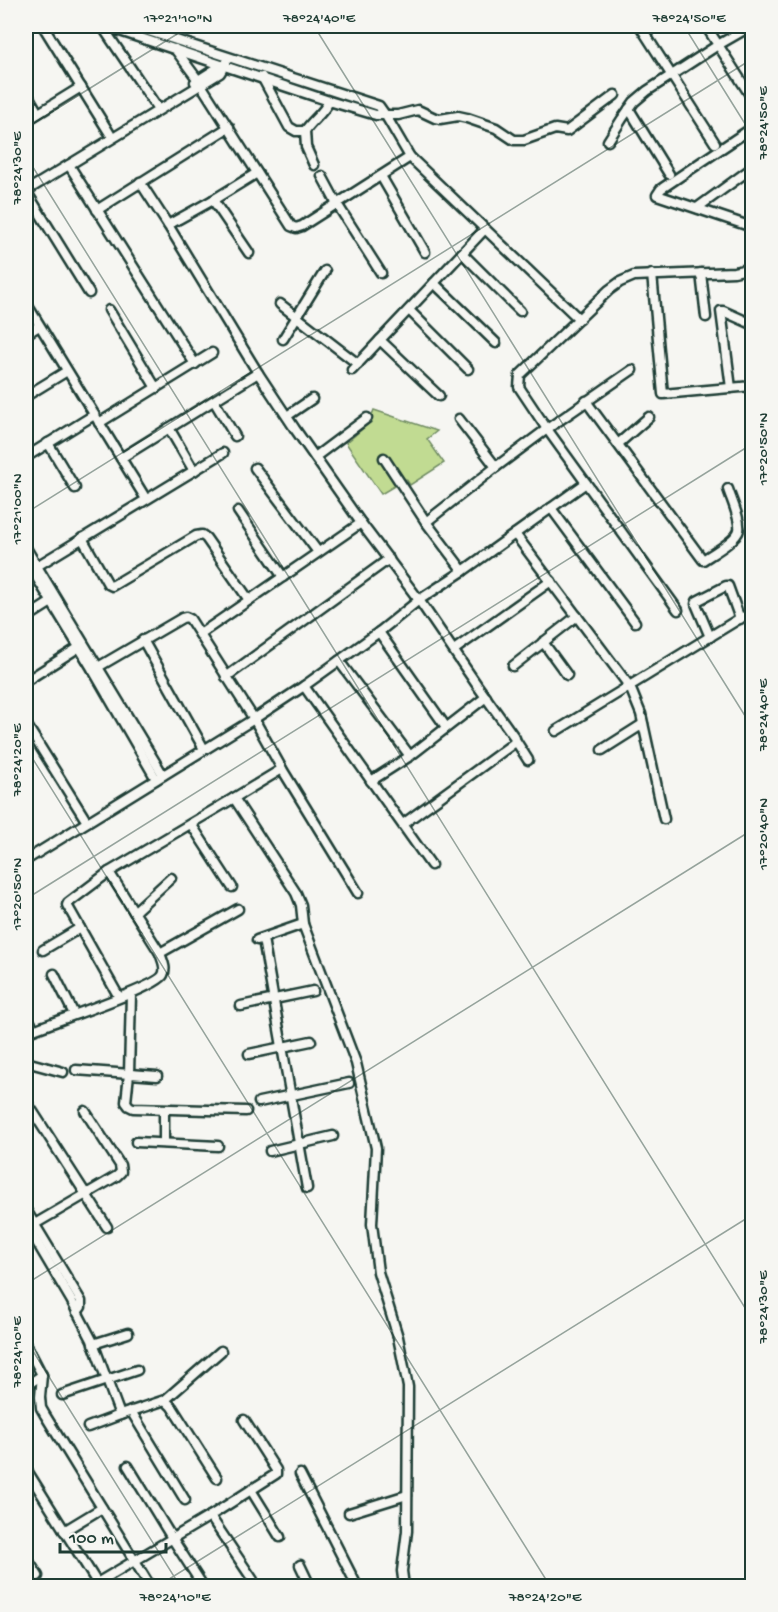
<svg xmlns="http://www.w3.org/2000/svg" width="778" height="1612" font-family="'Gochi Hand',sans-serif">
  <rect width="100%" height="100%" fill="#f6f6f2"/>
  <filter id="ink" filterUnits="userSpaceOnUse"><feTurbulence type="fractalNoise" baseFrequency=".0167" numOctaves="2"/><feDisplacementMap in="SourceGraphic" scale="12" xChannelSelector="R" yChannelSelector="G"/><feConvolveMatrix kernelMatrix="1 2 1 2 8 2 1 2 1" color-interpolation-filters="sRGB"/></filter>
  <g filter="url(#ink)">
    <path fill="#c1db92" stroke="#708c63" stroke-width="1.5" d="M 374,410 L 437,431 L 427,439 L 444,463 L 410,485 L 406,479 L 381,494 L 346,443 L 368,424 Z"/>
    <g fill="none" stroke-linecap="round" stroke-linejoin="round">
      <defs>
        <g id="street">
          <path d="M 43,26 L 110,134"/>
          <path d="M 102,26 L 156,106"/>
          <path d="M 105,26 L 329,101 L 376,115 L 398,115 L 418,110 L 435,118 L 440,119 L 458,116 L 467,118 L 496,128 L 514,140 L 524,140 L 555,129 L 567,131 L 615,95"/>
          <path d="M 133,26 L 379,106 L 386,116 L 410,157 L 579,319"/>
          <path d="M 640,26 L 715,143"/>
          <path d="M 706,26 L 752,98"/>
          <path d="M 175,49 L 198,80 L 291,226 L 296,228 L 302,226 L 410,157"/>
          <path d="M 262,77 L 289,127 L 296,131 L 305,131"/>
          <path d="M 195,82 L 217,68 L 221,69"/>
          <path d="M 26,92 L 38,113"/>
          <path d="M 629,109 L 669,174"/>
          <path d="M 26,121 L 81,87"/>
          <path d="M 752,128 L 661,189 L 657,195 L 752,227"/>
          <path d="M 608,141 L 622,119 L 634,102 L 647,91 L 718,45 L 751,26"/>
          <path d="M 69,165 L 195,364"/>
          <path d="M 314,165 L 306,147 L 305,131 C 312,120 324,113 329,101"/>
          <path d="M 322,176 L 337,204 L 381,273"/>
          <path d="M 381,176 L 425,252"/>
          <path d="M 140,182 L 168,225 L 258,373 L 295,429 L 361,523 L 419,600 L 477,685 L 515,738 L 514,743 L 403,824"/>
          <path d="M 213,200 L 249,253"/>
          <path d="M 697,208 L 752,168"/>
          <path d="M 97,210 L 229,127"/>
          <path d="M 168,225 L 213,200 L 257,173"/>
          <path d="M 462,253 L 520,311"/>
          <path d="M 701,273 L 706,317"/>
          <path d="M 652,274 L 663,394 L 752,386"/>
          <path d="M 434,283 L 496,343"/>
          <path d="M 89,293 L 26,191 L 220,73 L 226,63"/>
          <path d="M 26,303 L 146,499"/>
          <path d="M 280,304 L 358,364"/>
          <path d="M 109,310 L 156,388"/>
          <path d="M 409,310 L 468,369"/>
          <path d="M 26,334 L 39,326"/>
          <path d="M 283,339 L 325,271"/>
          <path d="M 352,370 L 380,340"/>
          <path d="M 731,388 L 721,311 L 723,311 L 752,324"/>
          <path d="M 26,396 L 67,371"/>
          <path d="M 439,396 L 380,340 L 485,229"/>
          <path d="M 214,401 L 235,436"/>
          <path d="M 586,401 L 703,560 C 712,554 737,540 739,530 C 741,520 731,499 728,489"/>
          <path d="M 287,416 L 312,399"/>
          <path d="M 99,423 L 212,353"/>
          <path d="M 169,428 L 194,471"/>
          <path d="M 48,443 L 75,488"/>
          <path d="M 618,444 L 649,417"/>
          <path d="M 26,457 L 94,415"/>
          <path d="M 315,457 L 367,418"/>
          <path d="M 121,458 L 258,373"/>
          <path d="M 384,458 L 426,522 L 463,571"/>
          <path d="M 496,467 L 547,429 L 632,370"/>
          <path d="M 255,468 L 318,552"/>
          <path d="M 551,508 L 635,622"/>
          <path d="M 238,511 L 283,577"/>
          <path d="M 426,522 L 496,467 L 459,419"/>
          <path d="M 515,534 L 630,687 L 641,714 L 664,819"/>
          <path d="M 82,538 L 108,584 L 112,586 L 196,536 L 202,535 L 206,538 L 249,600"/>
          <path d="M 26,548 L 163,775"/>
          <path d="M 26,560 L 93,670 L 156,779"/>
          <path d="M 37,566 L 223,453"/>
          <path d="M 678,610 L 547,429 L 519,387 L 520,375 L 609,290 L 620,282 L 634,276 L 734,272 L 752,268"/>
          <path d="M 26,618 L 56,599"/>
          <path d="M 379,632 L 446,727"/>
          <path d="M 200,634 L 361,523"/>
          <path d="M 710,637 L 696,604 L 697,601 L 726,586 L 728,586 L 740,619"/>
          <path d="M 143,640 L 204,749"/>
          <path d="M 543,642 L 567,675"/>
          <path d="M 454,650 L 551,581"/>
          <path d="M 339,661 L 410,756"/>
          <path d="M 513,666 L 577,616"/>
          <path d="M 93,670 L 182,618 L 186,617 L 190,619 L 254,719 L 282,769 L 358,893"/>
          <path d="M 226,677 L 389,559"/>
          <path d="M 26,681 L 81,646"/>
          <path d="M 304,686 L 431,865"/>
          <path d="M 26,724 L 87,822"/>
          <path d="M 556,731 L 742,617 L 752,614"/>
          <path d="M 516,741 L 528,760"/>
          <path d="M 602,750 L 643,724"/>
          <path d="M 282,769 L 234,798 L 296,893 L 301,905 L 303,924"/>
          <path d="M 371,781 L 410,756 L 486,697"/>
          <path d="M 191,824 L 232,887"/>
          <path d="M 26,860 L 254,719 L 304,686 L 379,632 L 419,600 L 463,571 L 586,483"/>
          <path d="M 109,872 L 160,953 L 238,909"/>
          <path d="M 134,912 L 171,878"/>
          <path d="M 263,939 L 307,1188"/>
          <path d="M 257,940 L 303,924 L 356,1063 L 376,1148 L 372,1224 L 378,1272 L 398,1337 L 408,1387 L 407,1531 L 402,1571 L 404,1586"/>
          <path d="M 43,950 L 80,928"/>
          <path d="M 54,974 L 74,1014"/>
          <path d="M 131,994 L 129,1074 L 126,1102 L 129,1106 L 133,1108 L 246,1111"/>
          <path d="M 119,997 L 67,905 L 68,903 L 109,872 L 234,798"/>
          <path d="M 241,1006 L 313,991"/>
          <path d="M 26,1015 L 34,1029"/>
          <path d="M 26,1033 C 46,1024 157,988 163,975 C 167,968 162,960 160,953"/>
          <path d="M 249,1054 L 311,1041"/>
          <path d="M 26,1062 L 63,1072"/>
          <path d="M 76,1070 L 157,1076"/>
          <path d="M 26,1101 L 107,1227"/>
          <path d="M 259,1102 L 349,1083"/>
          <path d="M 164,1110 L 164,1143"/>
          <path d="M 136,1142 L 218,1146"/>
          <path d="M 270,1151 L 333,1136"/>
          <path d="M 26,1210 L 81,1301 L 81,1307 L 77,1312"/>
          <path d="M 26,1224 L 71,1300 L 92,1340 L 120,1415 L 165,1400 L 221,1351"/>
          <path d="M 28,1228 L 117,1176 L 121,1172 L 120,1165 L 85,1111"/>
          <path d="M 26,1344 L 42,1375 L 40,1397 L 41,1408 L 45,1415 L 150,1586"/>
          <path d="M 93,1344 L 128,1333"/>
          <path d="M 26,1386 L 42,1375"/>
          <path d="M 62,1395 L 137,1370"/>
          <path d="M 165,1400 L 172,1407 L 217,1478"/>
          <path d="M 131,1411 L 185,1500"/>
          <path d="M 88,1427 L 120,1415"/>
          <path d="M 128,1466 L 172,1538 L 203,1586"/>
          <path d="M 26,1469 L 99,1586"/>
          <path d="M 300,1474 L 357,1586"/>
          <path d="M 251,1490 L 280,1537"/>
          <path d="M 349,1513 L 407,1495"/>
          <path d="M 210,1516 L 253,1580"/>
          <path d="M 64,1531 L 102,1508"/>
          <path d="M 26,1557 L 38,1576"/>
          <path d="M 300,1565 L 310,1586"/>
          <path d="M 97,1583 L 210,1516 L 276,1474 L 276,1470 L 244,1420"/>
        </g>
      </defs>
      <use href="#street" stroke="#1f3d34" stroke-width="13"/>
      <use href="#street" stroke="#f6f6f2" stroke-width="8"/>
    </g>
  </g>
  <path fill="none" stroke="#1f3d34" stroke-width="1.5" stroke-opacity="0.45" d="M 314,26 L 752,727M 684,26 L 752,135M 26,128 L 190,26M 26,156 L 752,1319M 26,513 L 752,59M 26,748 L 550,1586M 26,899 L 752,444M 26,1284 L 752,830M 26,1340 L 180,1586M 158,1586 L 752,1215"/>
  <rect width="778" height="1612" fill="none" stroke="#f6f6f2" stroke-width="66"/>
  <path d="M60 1543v9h106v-9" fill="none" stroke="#1f3d34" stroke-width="3"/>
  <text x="69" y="1543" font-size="18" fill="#1f3d34" stroke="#f6f6f2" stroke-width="4.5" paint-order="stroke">100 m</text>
  <rect x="33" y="33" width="712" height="1546" fill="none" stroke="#1f3d34" stroke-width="2"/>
  <g font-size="15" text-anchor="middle" fill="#1f3d34">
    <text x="178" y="22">17°21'10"N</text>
    <text x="319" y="22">78°24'40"E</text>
    <text x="689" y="22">78°24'50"E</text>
    <text transform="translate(762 123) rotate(-90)" y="5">78°24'50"E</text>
    <text transform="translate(16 168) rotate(-90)" y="5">78°24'30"E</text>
    <text transform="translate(762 449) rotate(-90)" y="5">17°20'50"N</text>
    <text transform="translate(16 509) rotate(-90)" y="5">17°21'00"N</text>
    <text transform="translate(762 715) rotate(-90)" y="5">78°24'40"E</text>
    <text transform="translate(16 760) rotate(-90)" y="5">78°24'20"E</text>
    <text transform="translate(762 834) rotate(-90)" y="5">17°20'40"N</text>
    <text transform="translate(16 894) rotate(-90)" y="5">17°20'50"N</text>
    <text transform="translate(762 1307) rotate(-90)" y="5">78°24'30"E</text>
    <text transform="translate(16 1352) rotate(-90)" y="5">78°24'10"E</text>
    <text x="175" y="1601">78°24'10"E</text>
    <text x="545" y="1601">78°24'20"E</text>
  </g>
</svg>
